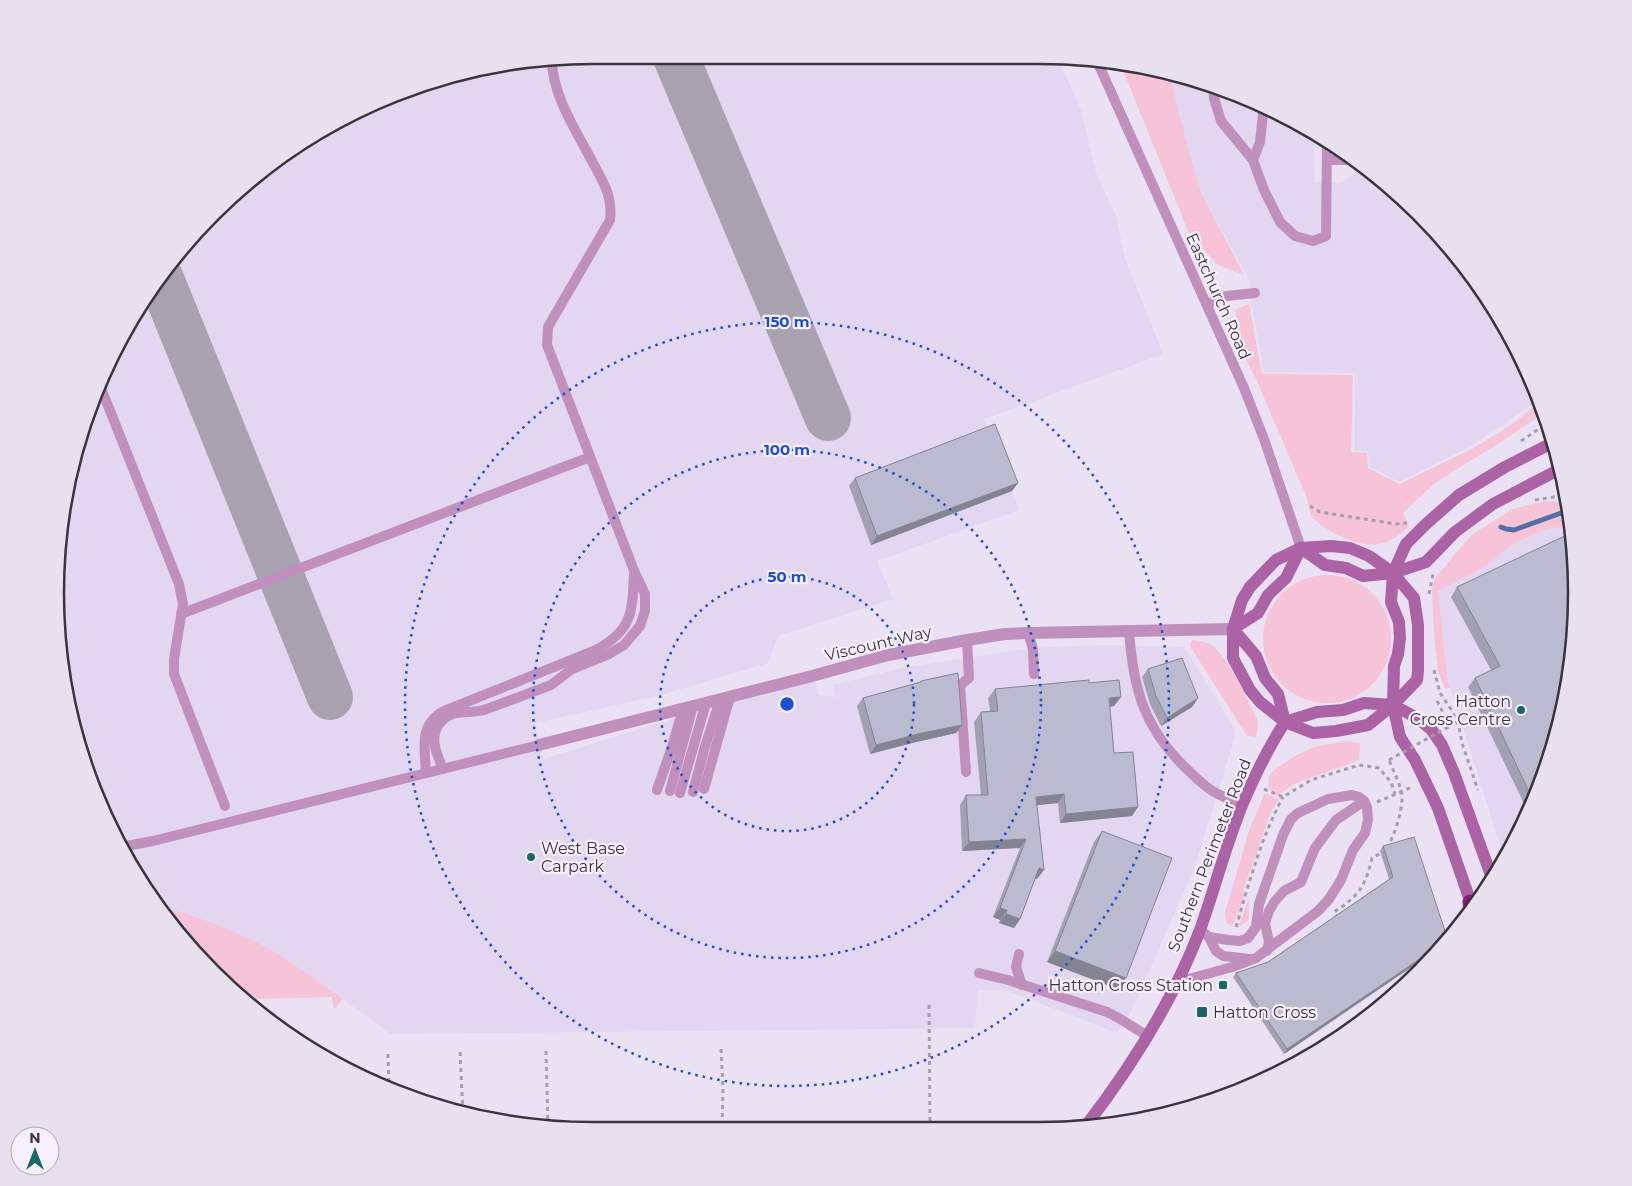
<svg xmlns="http://www.w3.org/2000/svg" width="1632" height="1186" font-family="Montserrat,sans-serif">
  <rect width="100%" height="100%" fill="#eae1f4"/>
  <g fill="#e3d6f0">
    <path d="M 593,55 L 1039,55 L 1058,57 L 1082,113 L 1096,173 L 1116,216 L 1125,259 L 1163,354 L 984,419 L 1019,510 L 877,561 L 893,599 L 778,636 L 768,663 L 661,695 L 536,723 L 543,759 L 812,676 L 819,695 L 836,697 L 833,685 L 902,668 L 1018,650 L 1049,647 L 1104,645 L 1184,647 L 1235,729 L 1234,740 L 1194,869 L 1131,1012 L 1117,1033 L 1008,991 L 978,990 L 975,1028 L 391,1034 L 288,960 L 188,948 L 110,831 L 73,733 L 60,664 L 60,523 L 83,420 L 110,355 L 188,238 L 294,146 L 387,96 L 453,73 Z"/>
    <path d="M 1170,73 L 1245,96 L 1314,131 L 1315,183 L 1341,183 L 1355,173 L 1373,173 L 1394,188 L 1444,238 L 1505,324 L 1539,400 L 1473,445 L 1399,482 L 1370,467 L 1368,451 L 1355,451 L 1355,373 L 1264,372 L 1251,302 L 1250,281 L 1200,190 L 1178,110 Z"/>
    <path d="M 1572,525 L 1576,628 L 1559,733 L 1521,831 L 1507,855 L 1500,845 L 1447,677 L 1438,591 L 1486,566 L 1511,544 L 1544,530 Z"/>
  </g>
  <g fill="#f6c3d7">
    <path d="M 1120,63 L 1144,65 L 1170,73 L 1178,110 L 1200,190 L 1244,275 L 1217,264 L 1189,233 Z"/>
    <path d="M 1249,304 L 1262,374 L 1353,375 L 1351,452 L 1367,453 L 1368,468 L 1399,484 L 1474,448 L 1511,425 L 1540,402 L 1545,412 L 1493,447 L 1436,482 L 1403,513 L 1409,527 C 1400,535 1390,542 1378,544 C 1361,548 1322,531 1312,516 C 1309,512 1308,503 1307,498 L 1257,381 L 1243,354 L 1235,310 Z"/>
    <path d="M 1545,501 L 1554,501 L 1569,507 L 1572,525 L 1544,530 L 1512,544 L 1486,566 L 1438,591 L 1447,677 L 1450,688 L 1445,688 L 1438,672 L 1434,634 L 1432,589 L 1435,578 L 1469,538 L 1476,532 L 1513,509 Z"/>
    <circle cx="1327" cy="639" r="64"/>
    <path d="M 1193,640 C 1198,641 1204,641 1208,643 C 1226,652 1245,696 1255,714 L 1258,722 L 1256,737 L 1247,736 L 1190,646 L 1191,641 Z"/>
    <path d="M 1346,741 L 1360,743 L 1359,760 L 1294,784 L 1277,796 L 1268,787 L 1269,776 L 1274,770 L 1295,756 L 1314,747 Z"/>
    <path d="M 1265,793 L 1279,799 L 1271,812 L 1243,891 L 1246,893 L 1232,927 L 1226,922 L 1225,912 L 1250,828 Z"/>
    <path d="M 1249,898 L 1249,920 L 1238,928 Z"/>
    <path d="M 160,906 C 195,916 229,928 262,945 C 290,960 316,980 343,999 L 335,1009 L 333,1007 L 332,997 L 256,999 L 256,1009 L 254,1009 L 188,948 Z"/>
  </g>
  <g fill="none" stroke-linecap="round" stroke-linejoin="round">
    <path stroke="#516ea7" stroke-width="5" d="M 1501,527 L 1506,529 L 1514,530 L 1564,512"/>
    <g stroke="#a8a2b0" stroke-width="46">
      <path d="M 675,55 L 828,418"/>
      <path d="M 161,279 L 330,697"/>
    </g>
    <g stroke="#a49dac" stroke-width="3" stroke-dasharray="4 4" stroke-linecap="butt">
      <path d="M 1521,441 L 1549,422"/>
      <path d="M 1535,500 L 1554,497 L 1567,499"/>
      <path d="M 1310,506 L 1320,512 L 1396,524 L 1407,523"/>
      <path d="M 1429,594 L 1433,574"/>
      <path d="M 1434,670 L 1440,693 L 1451,709 L 1459,727 L 1462,743 L 1478,790"/>
      <path d="M 1437,701 L 1450,726"/>
      <path d="M 1264,789 L 1283,797 L 1311,780 L 1359,765 L 1379,768 L 1391,782 L 1395,794"/>
      <path d="M 1377,802 L 1412,787"/>
      <path d="M 1387,848 C 1395,834 1405,806 1401,790 C 1398,780 1393,770 1389,760"/>
      <path d="M 1338,918 L 1334,912 C 1359,896 1365,887 1372,858 L 1383,852"/>
      <path d="M 1236,927 C 1249,883 1261,838 1283,797"/>
      <path d="M 1417,959 L 1423,966"/>
      <path d="M 929,1005 L 930,1127"/>
      <path d="M 721,1049 L 723,1088 L 722,1129"/>
      <path d="M 546,1051 L 548,1128"/>
      <path d="M 460,1052 L 463,1114"/>
      <path d="M 388,1054 L 389,1088"/>
    </g>
    <g stroke="#c08fbb" stroke-width="10">
      <path d="M 1097,61 L 1244,388 L 1264,439 L 1301,548"/>
      <path d="M 1213,86 L 1214,98 L 1221,121 L 1253,160 L 1264,190 L 1280,222 L 1295,236 L 1313,241 L 1326,236 L 1327,140"/>
      <path d="M 1253,160 L 1260,142 L 1264,105"/>
      <path d="M 1327,160 L 1354,160"/>
      <path d="M 1207,304 L 1226,296 L 1255,293"/>
      <path d="M 99,383 L 179,584 L 183,604 L 174,659 L 174,674 L 225,806"/>
      <path d="M 181,614 L 590,457"/>
      <path d="M 1129,630 C 1133,689 1144,729 1188,770 C 1196,778 1207,789 1218,794 C 1226,798 1234,801 1242,804"/>
      <path d="M 1028,633 L 1033,649 L 1034,674"/>
      <path d="M 443,769 C 437,754 429,739 439,724 C 442,720 447,716 452,714 C 462,711 473,713 484,710 L 551,685 L 572,669 L 609,654 L 624,645 L 640,626 L 645,611 L 645,594 L 635,573 L 547,345 L 548,327 L 610,220 C 613,196 603,182 593,163 C 577,132 552,95 552,60"/>
      <path d="M 966,772 L 960,685 L 969,678 L 967,640"/>
      <path d="M 426,773 C 425,749 418,725 444,711 L 596,650 C 633,630 632,612 634,574"/>
      <path d="M 704,789 L 730,697"/>
      <path d="M 657,790 L 672,747 L 683,709"/>
      <path d="M 670,791 L 693,706"/>
      <path d="M 693,792 L 704,750 L 720,700"/>
      <path d="M 680,793 L 706,703"/>
      <path d="M 121,847 L 153,841 L 539,745"/>
      <path d="M 1209,937 L 1216,951 L 1223,956 L 1250,959"/>
      <path d="M 1267,951 L 1269,942 L 1265,923 L 1269,911 L 1275,901 L 1284,891 L 1301,882 L 1315,848 L 1336,820 L 1364,801"/>
      <path d="M 1019,954 L 1016,967 L 1022,985"/>
      <path d="M 979,973 L 1008,980 L 1107,1012 C 1122,1019 1134,1028 1148,1036"/>
      <path d="M 1178,982 L 1232,967 L 1256,958 L 1318,911 L 1329,899 L 1341,880 L 1353,850 L 1365,833 L 1368,820 L 1367,807 L 1364,801 L 1359,797 L 1352,795 L 1328,799 L 1298,813 L 1291,819 L 1283,835 L 1259,904 L 1256,927 L 1248,938 L 1240,941 L 1228,940 L 1209,937 L 1200,930"/>
    </g>
    <path stroke="#c08fbb" stroke-width="12" d="M 539,745 L 812,676 L 888,655 L 967,640 L 1005,634 L 1028,633 L 1233,629"/>
    <g stroke="#ab63a5" stroke-width="12">
      <path d="M 1331,546 L 1350,548 L 1369,556 L 1393,573 L 1414,598 L 1418,625 L 1418,671 L 1417,680 L 1393,705 L 1368,725 L 1336,731 L 1313,733 L 1285,722 L 1260,702 L 1250,690 L 1233,658 L 1233,629 L 1242,600 L 1250,587 L 1271,565 L 1276,560 L 1301,548 Z"/>
      <path d="M 1301,548 L 1325,565 L 1346,568 L 1363,576 L 1393,573 L 1426,562 L 1455,532 L 1493,504 L 1560,469"/>
      <path d="M 1233,629 L 1256,656 L 1265,678 L 1278,694 L 1285,722"/>
      <path d="M 1233,629 L 1258,613 L 1268,595 L 1286,578 L 1301,548"/>
      <path d="M 1285,722 L 1317,712 L 1343,710 L 1364,703 L 1393,705 L 1417,718 L 1431,729 L 1442,745 L 1454,773 L 1492,878"/>
      <path d="M 1473,909 L 1438,808 L 1415,760 L 1400,737 L 1393,705 L 1394,666 L 1398,654 L 1400,638 L 1399,622 L 1391,602 L 1393,573 L 1406,544 L 1425,525 L 1459,495 L 1505,467 L 1554,442"/>
      <path d="M 1085,1127 C 1132,1066 1173,1001 1200,930 C 1215,888 1226,844 1243,803 C 1255,775 1268,748 1285,722"/>
    </g>
    <path stroke="#8a1885" stroke-width="15" d="M 1470,902 L 1472,911"/>
    <path stroke="#a49dac" stroke-width="3" stroke-dasharray="4 4" stroke-linecap="butt" d="M 1389,760 L 1450,726"/>
  </g>
  <g fill="#a1a1b2">
    <path d="M 855,478 L 1018,483 L 1012,491 L 871,545 L 849,486 Z"/>
    <path d="M 1457,587 L 1559,733 L 1528,812 L 1468,687 L 1475,678 L 1491,670 L 1451,597 Z"/>
    <path d="M 1148,669 L 1198,698 L 1192,707 L 1161,726 L 1150,704 L 1142,677 Z"/>
    <path d="M 921,681 L 962,725 L 956,733 L 916,742 L 870,754 L 857,706 L 863,698 L 920,682 Z"/>
    <path d="M 1089,683 L 1114,706 L 1110,707 L 1114,753 L 1132,816 L 1060,823 L 1058,803 L 1037,805 L 1037,879 L 1035,879 L 1020,919 L 1014,928 L 999,923 L 1000,920 L 993,917 L 1020,848 L 962,851 L 960,805 L 966,795 L 981,795 L 974,722 L 981,712 L 990,711 L 988,698 L 995,689 Z"/>
    <path d="M 1102,831 L 1118,989 L 1047,962 L 1094,842 Z"/>
    <path d="M 1383,846 L 1448,940 L 1284,1054 L 1233,977 L 1236,973 L 1268,962 L 1389,879 L 1380,851 Z"/>
  </g>
  <g fill="#838391">
    <path d="M 1018,483 L 1012,491 L 871,545 L 877,536 Z"/>
    <path d="M 1121,697 L 1114,706 L 1102,707 L 1109,698 Z"/>
    <path d="M 1198,698 L 1192,707 L 1161,726 L 1167,718 Z"/>
    <path d="M 962,725 L 956,733 L 916,742 L 870,754 L 876,745 L 922,733 Z"/>
    <path d="M 1064,794 L 1058,803 L 1030,806 L 1036,797 Z"/>
    <path d="M 1138,807 L 1132,816 L 1060,823 L 1066,814 Z"/>
    <path d="M 1026,839 L 1020,848 L 962,851 L 969,842 Z"/>
    <path d="M 1039,868 L 1044,870 L 1037,879 L 1033,878 Z"/>
    <path d="M 1000,908 L 1007,910 L 1000,920 L 993,917 Z"/>
    <path d="M 1006,914 L 1020,919 L 1014,928 L 999,923 Z"/>
    <path d="M 1447,940 L 1441,947 L 1284,1054 L 1287,1049 Z"/>
    <path d="M 1055,951 L 1126,978 L 1118,989 L 1047,962 Z"/>
  </g>
  <g fill="#bbbbcf" stroke="#838391">
    <path d="M 995,424 L 1018,483 L 877,536 L 855,478 Z"/>
    <path d="M 1573,532 L 1576,628 L 1559,733 L 1533,800 L 1475,678 L 1500,666 L 1457,587 Z"/>
    <path d="M 1182,658 L 1198,698 L 1167,718 L 1156,696 L 1148,669 Z"/>
    <path d="M 958,673 L 962,725 L 922,733 L 876,745 L 863,698 L 921,682 L 921,681 Z"/>
    <path d="M 1089,680 L 1089,683 L 1119,680 L 1121,697 L 1109,698 L 1114,753 L 1133,752 L 1138,807 L 1066,814 L 1064,794 L 1036,797 L 1044,870 L 1039,868 L 1020,919 L 1006,914 L 1007,910 L 1000,908 L 1026,839 L 969,842 L 966,795 L 988,795 L 981,712 L 998,711 L 995,689 Z"/>
    <path d="M 1102,831 L 1172,858 L 1126,978 L 1055,951 Z"/>
    <path d="M 1414,837 L 1448,940 L 1287,1049 L 1236,973 L 1268,962 L 1393,877 L 1383,846 Z"/>
  </g>
  <g fill="none" stroke="#1d4ed8" stroke-width="2.5" stroke-dasharray="2.5 5">
    <circle cx="787" cy="704" r="127"/>
    <circle cx="787" cy="704" r="254"/>
    <circle cx="787" cy="704" r="382"/>
  </g>
  <g fill="#1a6866" stroke="#f7efff" stroke-width="2">
    <circle cx="1521" cy="710" r="5"/>
    <circle cx="531" cy="857" r="5"/>
    <rect x="1218" y="980" width="10" height="10" rx="2.5"/>
    <rect x="1196" y="1006" width="12" height="12" rx="2.5"/>
  </g>
  <g text-anchor="middle" stroke-width="4.5" stroke-linejoin="round" paint-order="stroke">
    <g font-size="16" fill="#39353d" stroke="#f7efff">
      <text transform="translate(1219 296) rotate(66)" y="6">Eastchurch Road</text>
      <text transform="translate(878 643) rotate(-13)" y="6">Viscount Way</text>
      <text transform="translate(1209 855) rotate(-69)" y="6">Southern Perimeter Road</text>
    </g>
    <g font-size="16" fill="#39353d" stroke="#f7efff" text-anchor="end">
      <text x="1511" y="707">Hatton<tspan x="1511" dy="18">Cross Centre</tspan></text>
      <text x="541" y="854" text-anchor="start">West Base<tspan x="541" dy="18">Carpark</tspan></text>
      <text x="1213" y="991">Hatton Cross Station</text>
      <text x="1213" y="1018" text-anchor="start">Hatton Cross</text>
    </g>
  </g>
  <path d="M0 0H1632V1186H0ZM593 64H1039A529 529 0 0 1 1568 593V593A529 529 0 0 1 1039 1122H593A529 529 0 0 1 64 593V593A529 529 0 0 1 593 64Z" fill="#e8e0ef" fill-rule="evenodd"/>
  <path fill="none" stroke="#39353d" stroke-width="2.5" d="M593 64H1039A529 529 0 0 1 1568 593V593A529 529 0 0 1 1039 1122H593A529 529 0 0 1 64 593V593A529 529 0 0 1 593 64Z"/>
  <circle cx="787" cy="704" r="8" fill="#1d4ed8" stroke="#f7efff" stroke-width="2.5"/>
  <g font-size="15" text-anchor="middle" font-weight="bold" fill="#1d4ed8" stroke="#f7efff" stroke-width="4.5" stroke-linejoin="round" paint-order="stroke">
    <text x="787" y="327">150 m</text>
    <text x="787" y="455">100 m</text>
    <text x="787" y="582">50 m</text>
  </g>
  <g transform="translate(35 1151)"><circle r="24" fill="#f7efff" stroke="#aba5b1"/>
  <path d="M0-4L9 19L0 12L-9 19Z" fill="#1a6866"/>
  <text y="-8" font-size="14" font-weight="bold" text-anchor="middle" fill="#39353d">N</text>
  </g>
</svg>
